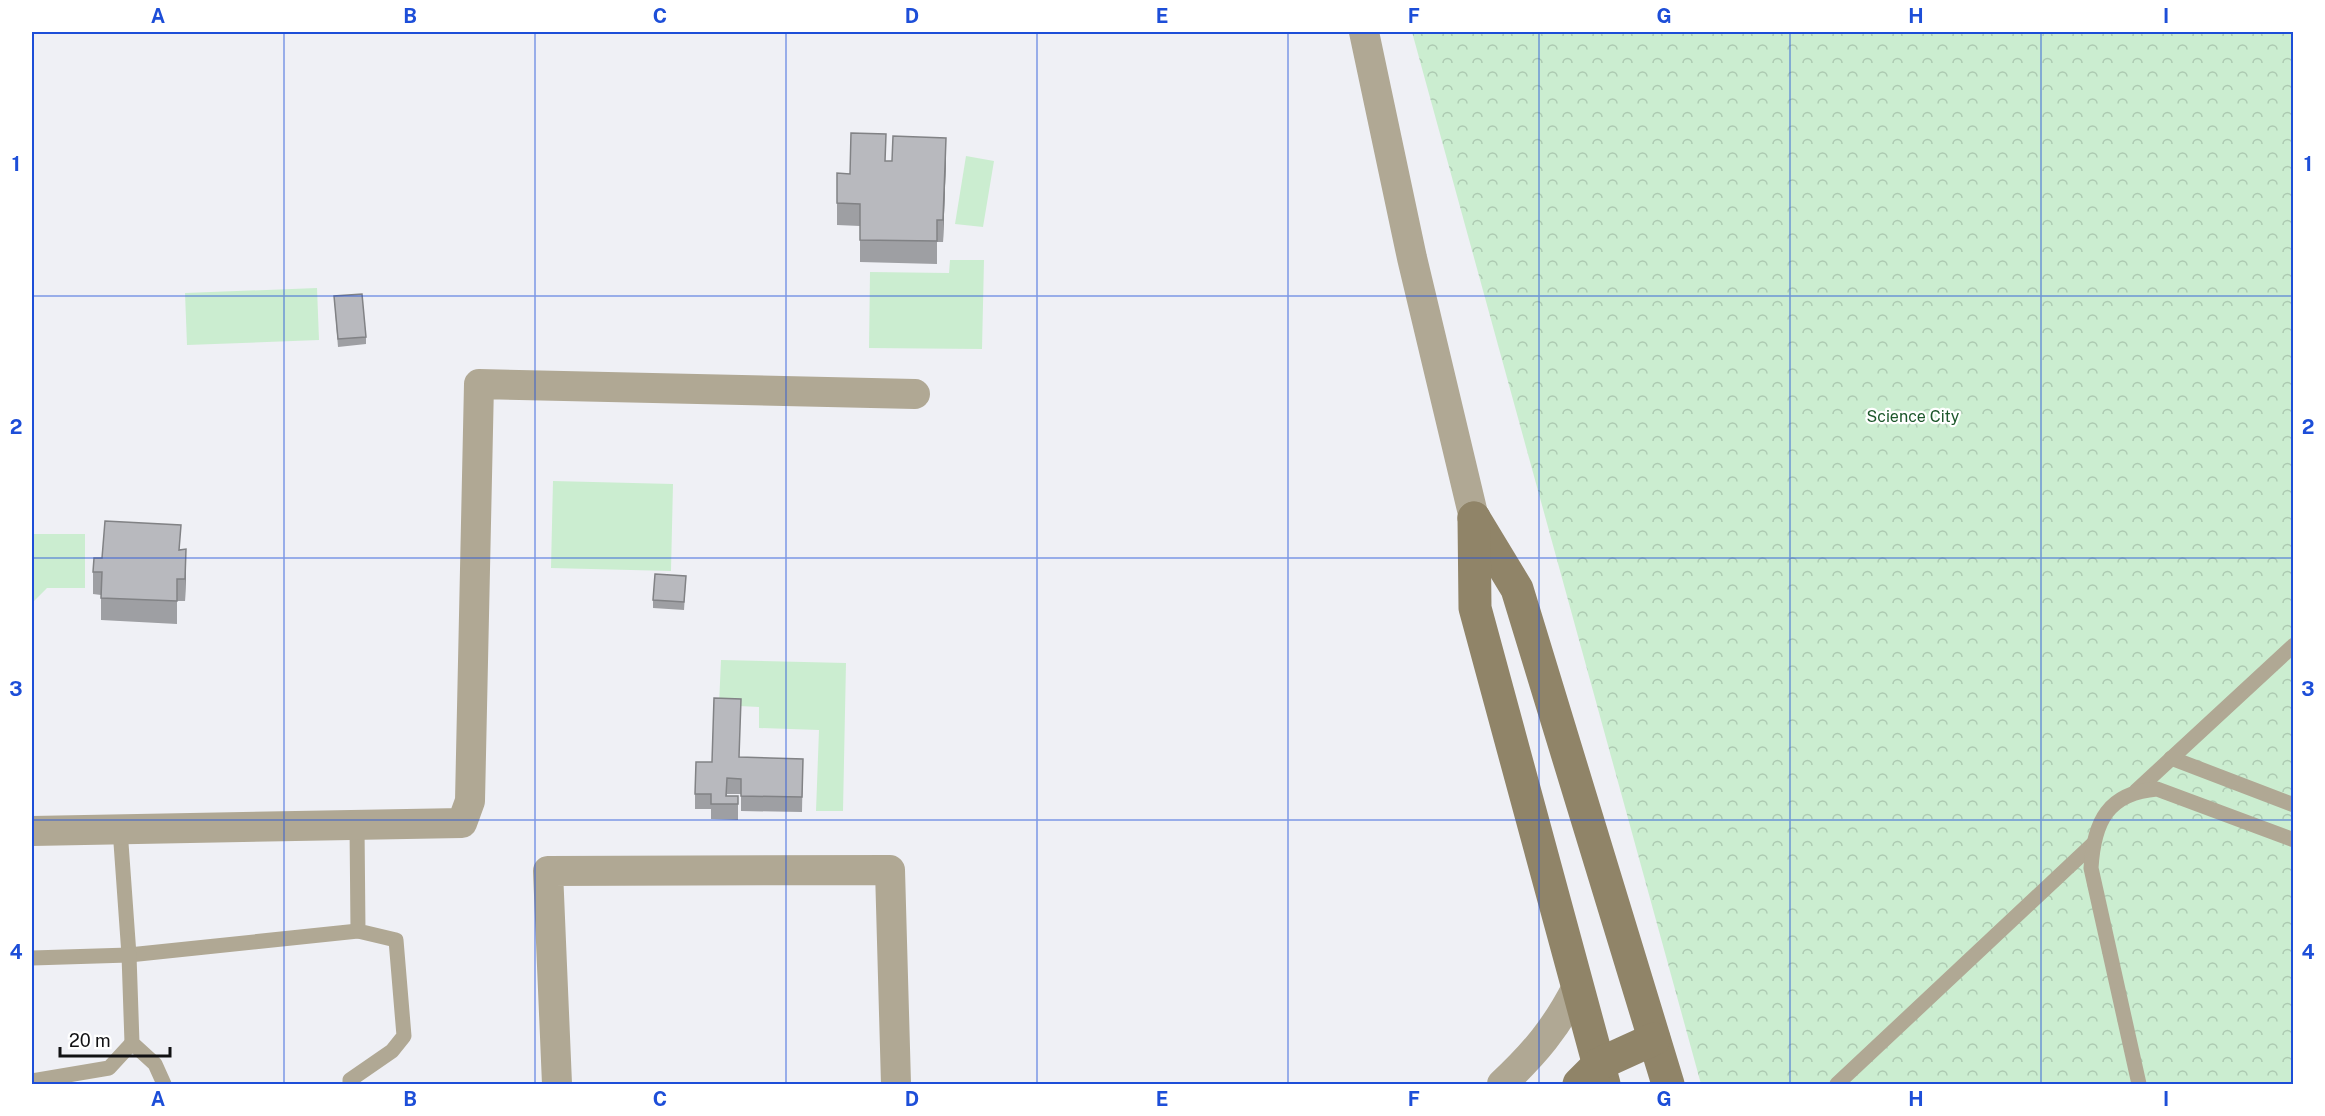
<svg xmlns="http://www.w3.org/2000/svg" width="2325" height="1116" font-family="'Public Sans',sans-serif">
  <defs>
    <pattern id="forest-crowns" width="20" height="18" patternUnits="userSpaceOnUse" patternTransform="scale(1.5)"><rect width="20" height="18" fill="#cbedd0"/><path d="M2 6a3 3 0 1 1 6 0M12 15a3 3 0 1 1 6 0" fill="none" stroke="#adcab2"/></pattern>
  </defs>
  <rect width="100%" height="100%" fill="#eff0f5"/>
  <g fill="#cbedd0">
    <path d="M 966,156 L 994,161 L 983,227 L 955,224 Z"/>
    <path d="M 950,260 L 984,260 L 982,349 L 869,348 L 870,272 L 949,273 Z"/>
    <path d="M 317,288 L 319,340 L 187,345 L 185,293 Z"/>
    <path d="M 553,481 L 673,484 L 671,571 L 551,568 Z"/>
    <path d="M 32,534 L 85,534 L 85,588 L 47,588 L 32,603 Z"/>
    <path d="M 721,660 L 846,663 L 843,811 L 816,811 L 819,730 L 759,728 L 759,707 L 719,705 Z"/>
  </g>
  <path fill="url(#forest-crowns)" d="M 1412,32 L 2293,32 L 2293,1084 L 1701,1084 Z"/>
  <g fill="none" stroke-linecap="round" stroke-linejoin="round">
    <g stroke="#b0a894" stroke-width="15">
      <path d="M 2171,758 L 2294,805"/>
      <path d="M 2136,791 L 2294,645"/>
      <path d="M 120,829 L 129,955 L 358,931"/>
      <path d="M 32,958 L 129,955 L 132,1043 L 155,1064 L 164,1084"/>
      <path d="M 32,1081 L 109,1068 L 132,1043"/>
      <path d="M 350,1084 L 350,1080 L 392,1051 L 404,1036 L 396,940 L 358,931 L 357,825"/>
      <path d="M 1837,1084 L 2093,844"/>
      <path d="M 2139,1084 L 2091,868 C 2094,821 2108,793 2157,789 L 2294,840"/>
    </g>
    <g stroke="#b0a894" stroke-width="30">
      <path d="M 1364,32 L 1412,258 L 1474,518"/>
      <path d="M 32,831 L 462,823 L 470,801 L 479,384 L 915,394"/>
      <path d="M 557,1084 L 548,871 L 890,870 L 896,1084"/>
      <path d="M 1502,1084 C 1535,1053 1556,1028 1577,987"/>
    </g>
    <g stroke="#908468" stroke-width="33">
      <path d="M 1474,518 L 1517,589 L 1668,1084"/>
      <path d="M 1474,518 L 1475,608 L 1604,1084"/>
      <path d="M 1579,1084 L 1599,1064 L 1654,1039"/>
    </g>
  </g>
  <g fill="#9e9fa3">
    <path d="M 946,160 L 943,242 L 937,242 L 937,264 L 860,262 L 860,226 L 837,225 L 837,173 L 850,174 L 886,161 Z"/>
    <path d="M 334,296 L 366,337 L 366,344 L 338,347 Z"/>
    <path d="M 180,550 L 186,572 L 185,601 L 177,601 L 177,624 L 101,620 L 101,595 L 93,594 L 93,572 L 102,558 Z"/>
    <path d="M 686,576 L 684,610 L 653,608 L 653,600 Z"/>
    <path d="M 740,757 L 803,759 L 802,812 L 741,811 L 741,794 L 727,794 L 727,796 L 738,796 L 738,820 L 711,819 L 711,809 L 695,809 L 695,794 L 712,762 Z"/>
  </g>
  <g fill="#818285">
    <path d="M 946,138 L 946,160 L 943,242 L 943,220 Z"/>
    <path d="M 186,549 L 186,572 L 185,601 L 185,579 Z"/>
  </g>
  <g fill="#b8b9be" stroke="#818285" stroke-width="1.5">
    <path d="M 851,133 L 886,134 L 885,161 L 892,161 L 893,136 L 946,138 L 943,220 L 937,220 L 937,241 L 860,240 L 860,204 L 837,203 L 837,173 L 850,174 Z"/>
    <path d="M 362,294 L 366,337 L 338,339 L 334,296 Z"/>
    <path d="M 105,521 L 181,525 L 179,550 L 186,549 L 185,579 L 177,579 L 177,601 L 101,598 L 102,572 L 93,572 L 94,558 L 102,558 Z"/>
    <path d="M 655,574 L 686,576 L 684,602 L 653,600 Z"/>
    <path d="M 714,698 L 741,699 L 739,757 L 803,759 L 802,797 L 741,796 L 741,779 L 727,778 L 726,796 L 738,796 L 738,804 L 711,804 L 711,794 L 695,794 L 696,762 L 712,762 Z"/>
  </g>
  <path fill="none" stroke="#1d4ed8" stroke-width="1.5" stroke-opacity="0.55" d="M 284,32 L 284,1084M 535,32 L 535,1084M 786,32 L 786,1084M 1037,32 L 1037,1084M 1288,32 L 1288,1084M 1539,32 L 1539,1084M 1790,32 L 1790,1084M 2041,32 L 2041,1084M 32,296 L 2294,296M 32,558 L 2294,558M 32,820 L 2294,820"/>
  <g text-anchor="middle" stroke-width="4.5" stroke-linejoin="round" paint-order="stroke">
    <g font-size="16" fill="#1d572b" stroke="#fff">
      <text x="1913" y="422">Science City</text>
    </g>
  </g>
  <rect width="2325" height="1116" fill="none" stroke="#ffffff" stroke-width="66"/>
  <path d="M60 1047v9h110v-9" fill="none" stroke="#111113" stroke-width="3"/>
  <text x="69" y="1047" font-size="18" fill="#111113" stroke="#ffffff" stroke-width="4.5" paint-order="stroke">20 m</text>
  <rect x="33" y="33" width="2259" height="1050" fill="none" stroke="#1d4ed8" stroke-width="2"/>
  <g font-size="20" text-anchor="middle" font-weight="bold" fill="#1d4ed8">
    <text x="158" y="23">A</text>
    <text x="410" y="23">B</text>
    <text x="660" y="23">C</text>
    <text x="912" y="23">D</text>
    <text x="1162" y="23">E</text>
    <text x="1414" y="23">F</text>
    <text x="1664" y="23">G</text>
    <text x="1916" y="23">H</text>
    <text x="2166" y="23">I</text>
    <text x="16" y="171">1</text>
    <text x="2308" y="171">1</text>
    <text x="16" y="434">2</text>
    <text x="2308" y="434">2</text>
    <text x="16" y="696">3</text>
    <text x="2308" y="696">3</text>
    <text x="16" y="959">4</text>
    <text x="2308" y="959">4</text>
    <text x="158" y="1106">A</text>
    <text x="410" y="1106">B</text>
    <text x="660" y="1106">C</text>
    <text x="912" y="1106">D</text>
    <text x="1162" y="1106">E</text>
    <text x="1414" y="1106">F</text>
    <text x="1664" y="1106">G</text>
    <text x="1916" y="1106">H</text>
    <text x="2166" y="1106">I</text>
  </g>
</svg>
